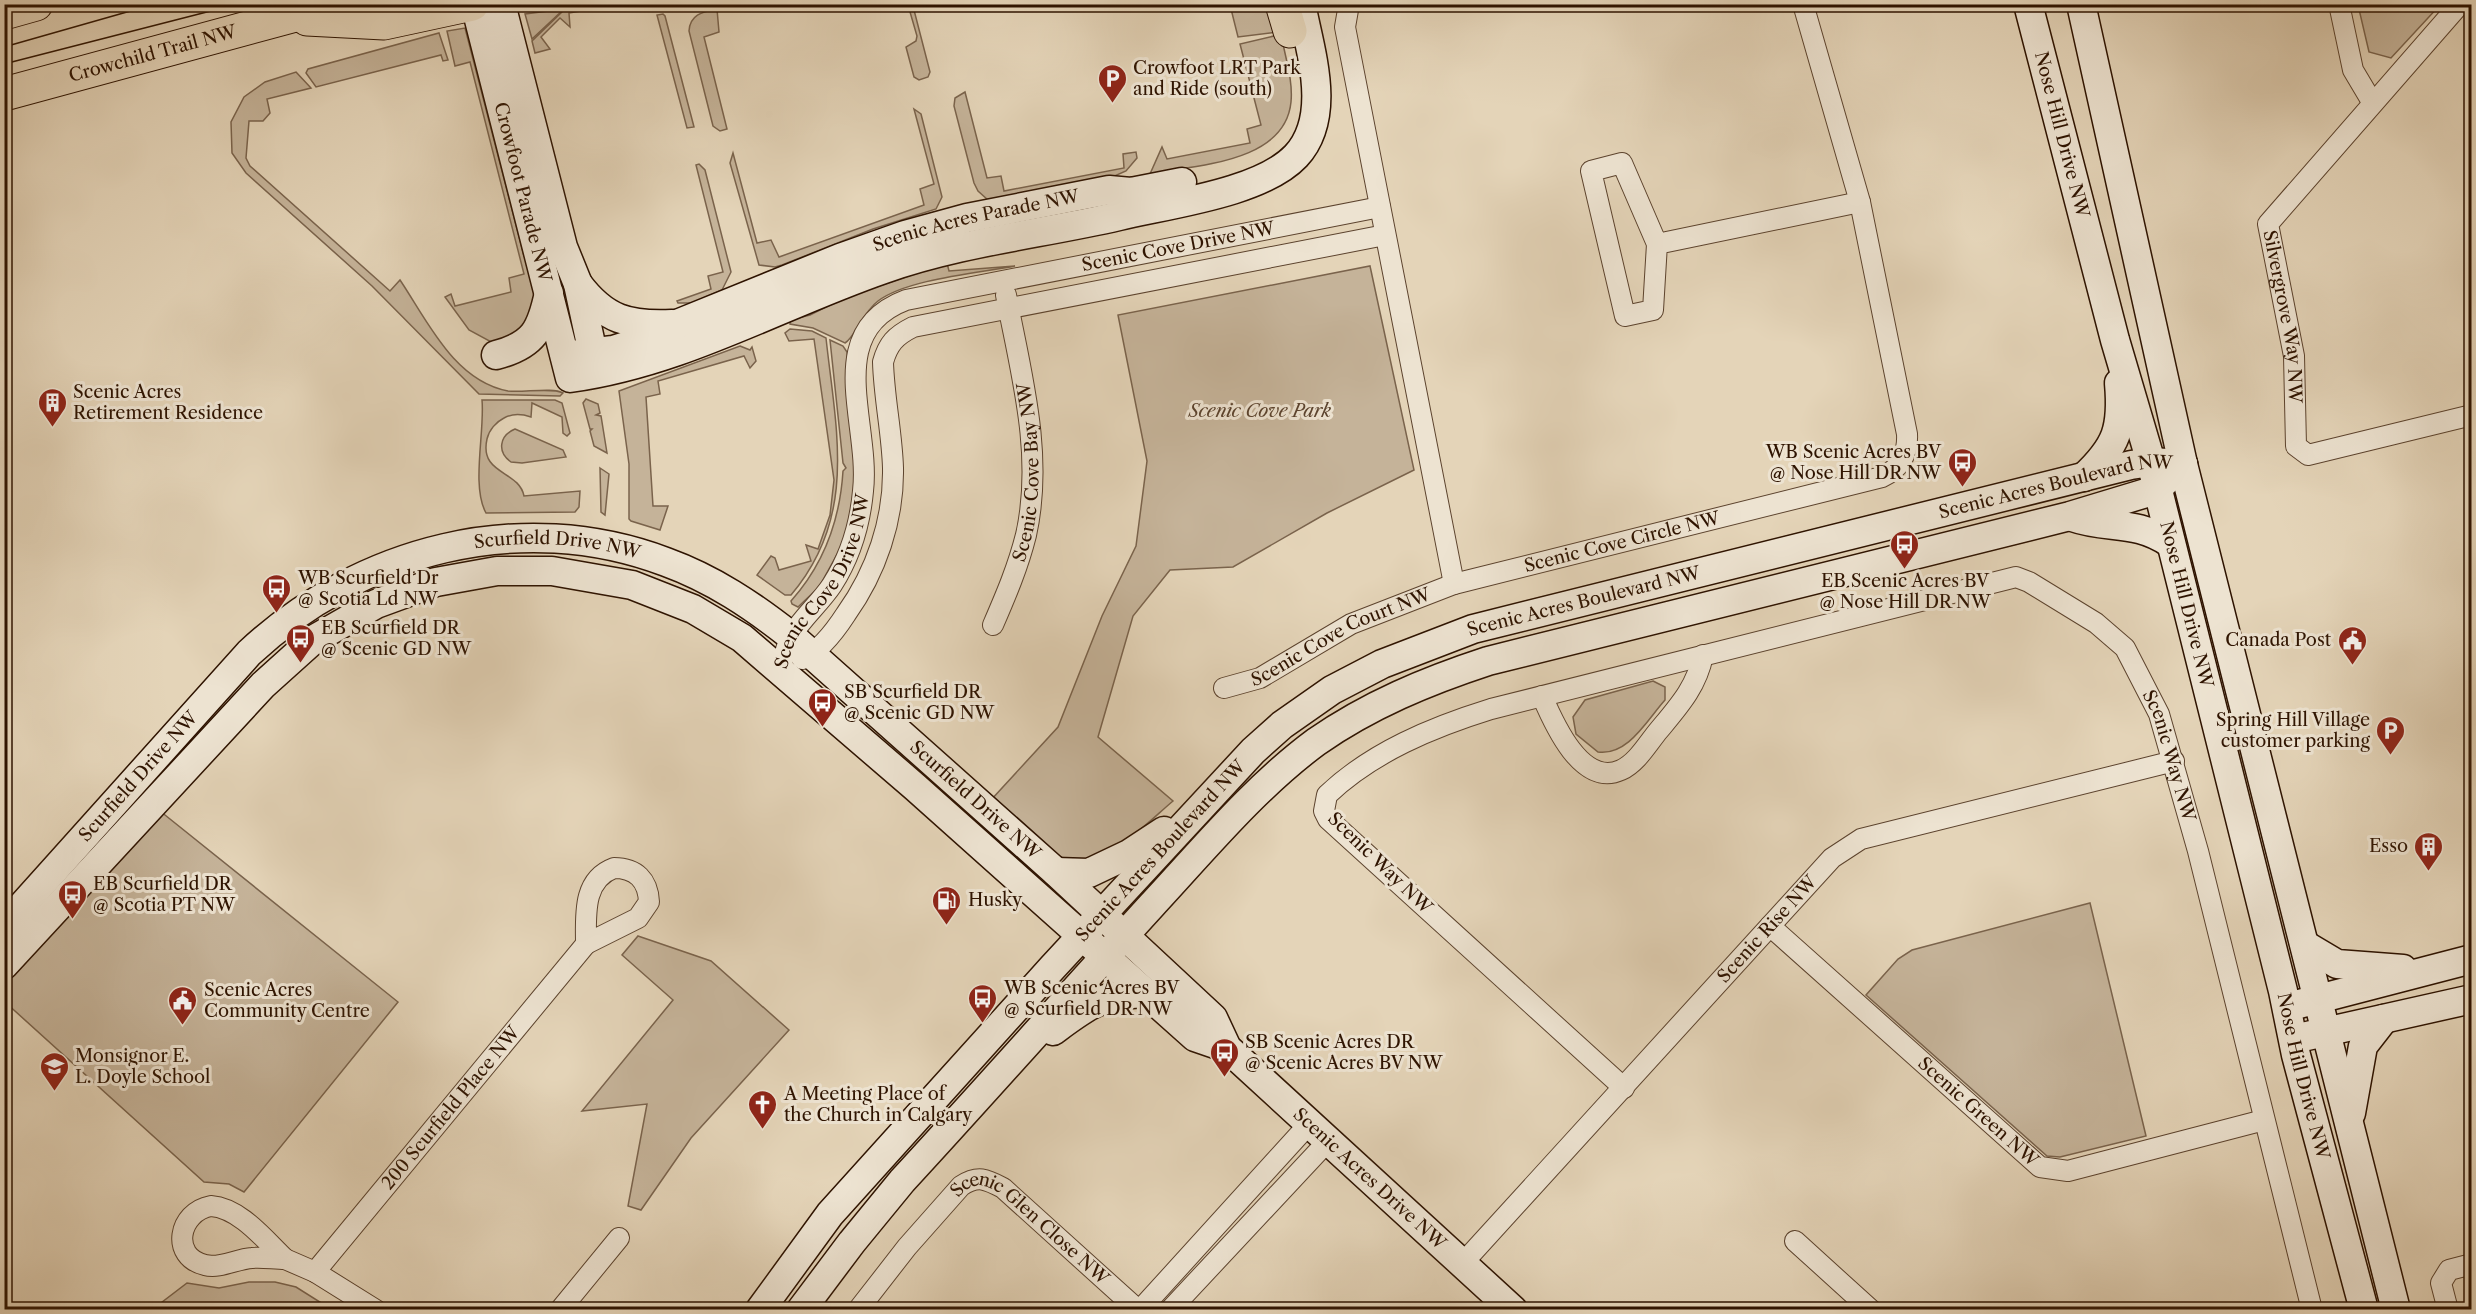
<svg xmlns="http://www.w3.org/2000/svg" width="2476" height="1314" font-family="'Libre Caslon Text',serif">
  <rect width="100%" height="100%" fill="#e4d4b8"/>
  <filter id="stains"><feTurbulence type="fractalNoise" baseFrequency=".00333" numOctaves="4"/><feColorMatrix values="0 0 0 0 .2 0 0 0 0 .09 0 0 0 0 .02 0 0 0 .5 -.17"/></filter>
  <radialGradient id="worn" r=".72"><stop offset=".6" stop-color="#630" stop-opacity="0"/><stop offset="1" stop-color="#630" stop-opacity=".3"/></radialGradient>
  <g fill="#c5b399" stroke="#7a634c" stroke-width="1.5">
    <path d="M 593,4 L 615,5 L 569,13 L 570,27 L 560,18 L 541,37 L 550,49 L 535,53 L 532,41 L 563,11 Z"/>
    <path d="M 908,5 L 912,5 L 914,10 L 930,72 L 928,77 L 919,80 L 914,77 L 906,47 L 916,41 L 917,36 Z"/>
    <path d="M 1230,5 L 1274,5 L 1277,32 L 1238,37 Z"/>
    <path d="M 2358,5 L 2358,4 L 2440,5 L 2391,58 L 2369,52 Z"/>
    <path d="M 564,9 L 532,39 L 525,14 Z"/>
    <path d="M 717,9 L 719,32 L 704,37 L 727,129 L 720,131 L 713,126 L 689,31 C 690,14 703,12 717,9 Z"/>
    <path d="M 663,14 L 665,16 L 694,127 L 687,128 L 657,15 Z"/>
    <path d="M 465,28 L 524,256 L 526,256 L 535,285 L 530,328 L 493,343 L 469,330 L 445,297 L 451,294 L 455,306 L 511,292 L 509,278 L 524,274 L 470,62 L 455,66 L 447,31 Z"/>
    <path d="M 439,33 L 448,60 L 443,61 L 441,55 L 316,87 L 306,73 L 308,69 Z"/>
    <path d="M 1278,35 L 1282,39 C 1286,60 1293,81 1291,102 C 1285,163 1196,165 1150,174 L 1162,147 L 1167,159 L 1250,143 L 1247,129 L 1261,125 L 1240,44 Z"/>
    <path d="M 296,72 L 311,88 L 267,99 L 270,113 L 263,121 L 249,121 L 246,158 L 250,166 L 390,291 L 400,280 C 427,320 454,381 508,391 C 522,393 553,387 563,393 L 560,396 L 479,394 L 372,286 L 246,173 L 232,153 L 231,122 L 244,97 L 265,82 Z"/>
    <path d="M 965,92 L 987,178 L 1001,176 L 1004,191 L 1124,168 L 1123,154 L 1136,152 L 1137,158 L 1126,171 L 1110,178 L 988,200 L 978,191 L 974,183 L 954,106 L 955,98 Z"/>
    <path d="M 914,109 L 921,114 L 942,197 L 936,209 L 873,229 L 782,265 L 775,267 L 759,265 L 730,163 L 733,153 L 757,243 L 771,240 L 779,257 L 924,205 L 920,189 L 934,184 Z"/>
    <path d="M 699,164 L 705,170 L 731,272 L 722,290 L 692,303 L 678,303 L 677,301 L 711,289 L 708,276 L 723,272 L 696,165 Z"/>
    <path d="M 947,263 L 949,271 L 1015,266 C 979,273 907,279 878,301 C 863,312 855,337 845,343 L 813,328 L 790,324 L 790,320 L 810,315 L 846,297 Z"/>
    <path d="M 1370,266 L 1414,470 L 1327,513 L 1233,567 L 1170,570 L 1133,616 L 1098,737 L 1173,801 C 1149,821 1105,868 1072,861 C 1046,856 1011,818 991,800 L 1058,727 L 1102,616 L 1136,546 L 1147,461 L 1118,315 Z"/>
    <path d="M 790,329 L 812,331 L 826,338 C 836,431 858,516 791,595 L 785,595 L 757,575 L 771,556 L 775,558 L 779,570 L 811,561 L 806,545 L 818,549 L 830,515 L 834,480 L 814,339 L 789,341 L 785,333 Z"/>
    <path d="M 830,340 L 843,346 L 847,352 L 857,476 L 847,529 L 840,549 L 819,587 L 798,607 L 792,604 L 791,601 C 824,564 840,520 843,471 L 846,468 L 843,463 Z"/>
    <path d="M 740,346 L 750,350 L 752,347 L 756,361 L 750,368 L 744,356 L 658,381 L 660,394 L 646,397 L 653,506 L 668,506 L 660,530 L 631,521 L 629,519 L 629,464 L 619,391 Z"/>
    <path d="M 586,399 L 598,404 L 600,413 L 596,415 L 601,416 L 607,453 L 594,446 L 590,431 L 592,429 L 590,429 L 583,403 Z"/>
    <path d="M 482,400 L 555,400 L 562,403 L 570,433 L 567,436 L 563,433 L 562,417 L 532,403 L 531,417 C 522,414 513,413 504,418 C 496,422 489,430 487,439 C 479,475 519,470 524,496 L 580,491 L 579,507 L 575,512 L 486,513 C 471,486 485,431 482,400 Z"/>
    <path d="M 515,429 L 563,450 L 566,457 L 522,463 L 511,462 C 497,452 499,436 515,429 Z"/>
    <path d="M 600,468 L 609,474 L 605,515 L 601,512 Z"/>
    <path d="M 1653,681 L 1665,687 L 1665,700 C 1647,720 1628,756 1598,752 L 1576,734 L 1573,717 L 1585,700 Z"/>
    <path d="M 160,811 L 398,1002 L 244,1192 L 229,1184 L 204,1182 L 5,1002 L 5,982 Z"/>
    <path d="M 2090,903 L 2146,1136 L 2060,1157 L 2047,1156 L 1866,995 L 1898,959 L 1912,950 Z"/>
    <path d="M 638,936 L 711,961 L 789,1030 L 691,1138 L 641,1210 L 628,1206 L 647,1104 L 582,1111 L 673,1000 L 622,955 Z"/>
    <path d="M 249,1282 L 275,1282 L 296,1287 L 331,1309 L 153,1309 L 187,1283 L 219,1288 Z"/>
  </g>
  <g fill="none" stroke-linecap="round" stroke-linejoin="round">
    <defs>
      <g id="street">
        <path id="s1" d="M 1349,4 L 1345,27 L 1454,584 L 1882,477 C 1901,468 1908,454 1907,434 L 1860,202 L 1803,4"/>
        <path d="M 2339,4 L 2353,70 L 2372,102"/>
        <path id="s2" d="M 2460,4 L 2268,224 L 2294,356 L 2296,446 L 2308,455 L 2472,415"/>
        <path d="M 1657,244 L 1622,163 L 1591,171 L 1625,316 L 1653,310 L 1657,244 L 1860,202"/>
        <path id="s3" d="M 993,625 C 1006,595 1018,567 1026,535 C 1044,455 1021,373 1006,295"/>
        <path d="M 802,659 C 820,651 835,631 846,614 C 876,572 894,520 893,468 C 892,433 884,398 883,362 C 888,344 895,336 913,327 L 1385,235"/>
        <path id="s4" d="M 780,670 C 784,659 786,644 792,635 C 803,617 820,603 832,585 C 850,557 860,524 863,491 C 871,424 821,332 906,300 L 1380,207"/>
        <path id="s5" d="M 1224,688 L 1260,678 L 1351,624 L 1454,584"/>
        <path d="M 1542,696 C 1554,724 1582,788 1621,770 C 1637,763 1648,743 1659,730 C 1679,706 1697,686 1703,655"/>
        <path d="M 614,868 C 636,868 648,880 649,902 L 638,918 L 586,944 C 586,916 582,880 614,868 Z"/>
        <path id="s6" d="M 1770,926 L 2040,1167 L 2068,1171 L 2264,1120"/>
        <path id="s7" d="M 1624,1088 L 1328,819 L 1324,811 L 1327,795 C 1372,752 1433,727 1491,709 L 2016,577 L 2029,582 L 2096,623 L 2125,648 L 2159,714 L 2198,851 L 2312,1310"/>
        <path d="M 211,1206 C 240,1208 265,1240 285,1259 C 274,1259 262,1257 252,1258 C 236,1259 220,1269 205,1265 C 170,1257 178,1212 211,1206 Z"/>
        <path d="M 1795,1241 L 1871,1310"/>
        <path d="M 285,1259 L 315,1272 L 376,1310"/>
        <path id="s8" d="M 1462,1264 L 1832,858 L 1861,839 L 2174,761"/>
        <path id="s9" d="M 315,1272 L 586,944"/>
        <path d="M 560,1310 L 619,1238"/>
        <path id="s10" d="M 858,1310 L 907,1247 L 961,1186 C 978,1175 986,1179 1003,1188 L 1138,1310"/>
        <path d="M 1140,1310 L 1309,1124"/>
        <path d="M 1170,1310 L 1329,1140"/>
        <path d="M 2448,1310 L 2441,1283 L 2449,1270 L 2472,1264"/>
      </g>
      <g id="secondary">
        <path id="s11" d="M 475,4 L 570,378 C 684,362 777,306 884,269 C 960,242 1041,234 1119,216 C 1169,204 1261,193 1296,156 C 1333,116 1310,51 1301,4"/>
        <path d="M 501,4 L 563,247 L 578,284 L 597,372"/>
        <path id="s12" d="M 2028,4 L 2115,340 L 2151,462 L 2283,991 L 2296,1055 L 2364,1310"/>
        <path d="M 2081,4 L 2183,464 L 2396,1310"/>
        <path d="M 578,284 C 605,320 629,326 672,324"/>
        <path d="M 496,355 C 534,345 541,330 549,293"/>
        <path id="s13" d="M 565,356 L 613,350 L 648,339 L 677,324 L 840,258 L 905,235 L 967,218 L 1109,190 L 1131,192 L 1182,182"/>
        <path d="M 2084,477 C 2117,446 2123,428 2119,383"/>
        <path d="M 2072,517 C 2109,530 2134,519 2170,543"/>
        <path d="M 1056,872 L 1089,873 L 1129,854 L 1164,831"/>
        <path id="s14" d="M 4,926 L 249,653 C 359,550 521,507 666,562 C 713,579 753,606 791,636 L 1056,872 L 1213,1018 L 1227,1048 L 1513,1310"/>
        <path d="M 2305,945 L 2337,964 L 2403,969"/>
        <path d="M 4,965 L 263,685 L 313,640 L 376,604 L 436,582 L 497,571 L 552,571 L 632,585 L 693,609 L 742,638 L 915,787 L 1195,1037 L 1227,1048"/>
        <path d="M 2299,1004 L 2472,959"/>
        <path d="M 1053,1031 C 1088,1005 1100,995 1145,993"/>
        <path d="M 2307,1036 L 2472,999"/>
        <path d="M 2351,1113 L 2363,1046 L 2384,1019"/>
        <path id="s15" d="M 760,1310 L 830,1214 L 1052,968 L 1253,751 L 1282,725 L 1332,690 L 1382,664 L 1473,629 L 2131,465 L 2151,462 L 2183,464"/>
        <path d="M 801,1310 L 852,1242 L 902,1181 C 986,1090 1068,997 1152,905 C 1204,849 1254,788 1316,742 C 1369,705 1427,681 1488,661 L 2070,516 L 2156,490 L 2183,464"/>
      </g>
      <g id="highway">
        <path d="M 1282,4 L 1290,31"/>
        <path d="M 4,13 L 36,4"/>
        <path d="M 307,19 L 384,23 L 472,4"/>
        <path id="s16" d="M 4,94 L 336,4"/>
      </g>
    </defs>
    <use href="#street" stroke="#5c432e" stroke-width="22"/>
    <use href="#secondary" stroke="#2e1300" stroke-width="31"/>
    <use href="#highway" stroke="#2e1300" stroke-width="35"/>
    <use href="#street" stroke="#ede3d1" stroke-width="20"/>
    <use href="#secondary" stroke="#ede3d1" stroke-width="28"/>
    <use href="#highway" stroke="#e4d4b8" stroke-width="33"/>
    <g stroke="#2e1300" stroke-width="1.5">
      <path d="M 4,47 L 155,4"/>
      <path d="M 4,64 L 238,4"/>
    </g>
  </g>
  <defs>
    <symbol id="parking-pin" viewBox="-11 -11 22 30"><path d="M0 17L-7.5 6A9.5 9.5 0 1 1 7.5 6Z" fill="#8f2418" stroke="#ede3d1"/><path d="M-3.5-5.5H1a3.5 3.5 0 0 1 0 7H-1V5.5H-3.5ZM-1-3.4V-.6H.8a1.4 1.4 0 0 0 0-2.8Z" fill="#fff"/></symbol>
    <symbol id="building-pin" viewBox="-11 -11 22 30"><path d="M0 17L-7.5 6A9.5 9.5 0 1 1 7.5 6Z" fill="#8f2418" stroke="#ede3d1"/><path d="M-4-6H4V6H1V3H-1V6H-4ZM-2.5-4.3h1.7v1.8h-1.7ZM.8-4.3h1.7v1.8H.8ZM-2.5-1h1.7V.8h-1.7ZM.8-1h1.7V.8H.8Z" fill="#fff"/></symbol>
    <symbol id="bus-pin" viewBox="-11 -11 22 30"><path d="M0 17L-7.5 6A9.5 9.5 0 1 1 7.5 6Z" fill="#8f2418" stroke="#ede3d1"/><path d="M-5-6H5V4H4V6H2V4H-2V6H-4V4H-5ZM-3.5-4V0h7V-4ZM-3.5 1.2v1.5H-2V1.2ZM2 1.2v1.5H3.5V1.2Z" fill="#fff"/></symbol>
    <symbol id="civic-pin" viewBox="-11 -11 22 30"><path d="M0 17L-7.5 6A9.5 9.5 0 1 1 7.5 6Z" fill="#8f2418" stroke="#ede3d1"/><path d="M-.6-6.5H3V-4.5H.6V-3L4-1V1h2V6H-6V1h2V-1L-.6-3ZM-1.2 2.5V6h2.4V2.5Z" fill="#fff"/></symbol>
    <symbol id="fuel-pin" viewBox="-11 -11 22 30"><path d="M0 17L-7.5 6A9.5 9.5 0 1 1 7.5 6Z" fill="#8f2418" stroke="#ede3d1"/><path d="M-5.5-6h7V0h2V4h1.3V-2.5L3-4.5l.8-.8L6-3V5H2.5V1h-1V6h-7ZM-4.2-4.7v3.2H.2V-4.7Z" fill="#fff"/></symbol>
    <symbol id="school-pin" viewBox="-11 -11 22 30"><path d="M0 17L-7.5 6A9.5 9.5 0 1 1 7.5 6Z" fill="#8f2418" stroke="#ede3d1"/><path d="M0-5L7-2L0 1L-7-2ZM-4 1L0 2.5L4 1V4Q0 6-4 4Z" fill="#fff"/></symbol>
    <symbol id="church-pin" viewBox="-11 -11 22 30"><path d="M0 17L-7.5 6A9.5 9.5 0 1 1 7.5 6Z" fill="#8f2418" stroke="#ede3d1"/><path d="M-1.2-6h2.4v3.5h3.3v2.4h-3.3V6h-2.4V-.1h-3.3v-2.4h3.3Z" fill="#fff"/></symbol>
  </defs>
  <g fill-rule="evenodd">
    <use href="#parking-pin" x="1096" y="62" width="33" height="45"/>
    <use href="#building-pin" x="36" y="386" width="33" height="45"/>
    <use href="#bus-pin" x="1946" y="446" width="33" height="45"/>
    <use href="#bus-pin" x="1888" y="528" width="33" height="45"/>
    <use href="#bus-pin" x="260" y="572" width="33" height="45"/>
    <use href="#bus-pin" x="284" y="622" width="33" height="45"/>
    <use href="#civic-pin" x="2336" y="624" width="33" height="45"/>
    <use href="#bus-pin" x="806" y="686" width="33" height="45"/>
    <use href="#parking-pin" x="2374" y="714" width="33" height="45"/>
    <use href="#building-pin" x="2412" y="830" width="33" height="45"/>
    <use href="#bus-pin" x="56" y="878" width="33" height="45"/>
    <use href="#fuel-pin" x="930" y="884" width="33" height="45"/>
    <use href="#bus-pin" x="966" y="982" width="33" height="45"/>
    <use href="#civic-pin" x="166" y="984" width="33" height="45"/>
    <use href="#bus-pin" x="1208" y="1036" width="33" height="45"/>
    <use href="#school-pin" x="38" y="1050" width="33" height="45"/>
    <use href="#church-pin" x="746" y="1088" width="33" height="45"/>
  </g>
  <g text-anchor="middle" stroke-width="6" stroke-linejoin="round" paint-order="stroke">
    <g font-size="18" fill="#2e1300" stroke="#ede3d1">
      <text dy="6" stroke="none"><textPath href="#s16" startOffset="154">Crowchild Trail NW</textPath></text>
      <text dy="6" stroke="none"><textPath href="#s12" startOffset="135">Nose Hill Drive NW</textPath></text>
      <text dy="6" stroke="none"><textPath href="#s11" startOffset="194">Crowfoot Parade NW</textPath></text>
      <text dy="6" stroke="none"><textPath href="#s13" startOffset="435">Scenic Acres Parade NW</textPath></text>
      <text dy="6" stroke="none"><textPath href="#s4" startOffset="692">Scenic Cove Drive NW</textPath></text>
      <text dy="6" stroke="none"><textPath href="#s2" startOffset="386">Silvergrove Way NW</textPath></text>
      <text dy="6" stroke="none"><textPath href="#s3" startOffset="159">Scenic Cove Bay NW</textPath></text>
      <text dy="6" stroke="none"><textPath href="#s15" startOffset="1600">Scenic Acres Boulevard NW</textPath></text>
      <text dy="6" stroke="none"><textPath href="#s1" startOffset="764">Scenic Cove Circle NW</textPath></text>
      <text dy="6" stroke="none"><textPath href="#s14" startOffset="705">Scurfield Drive NW</textPath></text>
      <text dy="6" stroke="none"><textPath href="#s4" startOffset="100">Scenic Cove Drive NW</textPath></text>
      <text dy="6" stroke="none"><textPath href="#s15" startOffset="1114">Scenic Acres Boulevard NW</textPath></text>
      <text dy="6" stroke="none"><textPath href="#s12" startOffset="621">Nose Hill Drive NW</textPath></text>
      <text dy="6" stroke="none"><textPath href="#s5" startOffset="128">Scenic Cove Court NW</textPath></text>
      <text dy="6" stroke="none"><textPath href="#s7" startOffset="1401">Scenic Way NW</textPath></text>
      <text dy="6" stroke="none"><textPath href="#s14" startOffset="201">Scurfield Drive NW</textPath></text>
      <text dy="6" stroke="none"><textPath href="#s14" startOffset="1209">Scurfield Drive NW</textPath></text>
      <text dy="6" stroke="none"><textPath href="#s15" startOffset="610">Scenic Acres Boulevard NW</textPath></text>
      <text transform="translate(1380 863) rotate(44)" y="6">Scenic Way NW</text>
      <text dy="6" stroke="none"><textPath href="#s8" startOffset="453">Scenic Rise NW</textPath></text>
      <text dy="6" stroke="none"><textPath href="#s12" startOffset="1107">Nose Hill Drive NW</textPath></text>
      <text dy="6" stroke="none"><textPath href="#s9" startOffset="213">200 Scurfield Place NW</textPath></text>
      <text dy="6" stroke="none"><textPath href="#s6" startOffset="279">Scenic Green NW</textPath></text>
      <text dy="6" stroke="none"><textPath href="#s14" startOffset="1758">Scenic Acres Drive NW</textPath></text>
      <text dy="6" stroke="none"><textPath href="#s10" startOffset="248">Scenic Glen Close NW</textPath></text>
    </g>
    <g font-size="18" fill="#2e1300" stroke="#ede3d1" text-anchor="start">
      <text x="1133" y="74">Crowfoot LRT Park<tspan x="1133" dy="21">and Ride (south)</tspan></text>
      <text x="73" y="398">Scenic Acres<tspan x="73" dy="21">Retirement Residence</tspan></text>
      <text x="1941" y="458" text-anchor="end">WB Scenic Acres BV<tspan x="1941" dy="21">@ Nose Hill DR NW</tspan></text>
      <text x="298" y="584">WB Scurfield Dr<tspan x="298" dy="21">@ Scotia Ld NW</tspan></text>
      <text x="1905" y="587" text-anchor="middle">EB Scenic Acres BV<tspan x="1905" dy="21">@ Nose Hill DR NW</tspan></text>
      <text x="321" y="634">EB Scurfield DR<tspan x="321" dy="21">@ Scenic GD NW</tspan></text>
      <text x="2331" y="646" text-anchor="end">Canada Post</text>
      <text x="844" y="698">SB Scurfield DR<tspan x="844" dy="21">@ Scenic GD NW</tspan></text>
      <text x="2370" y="726" text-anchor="end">Spring Hill Village<tspan x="2370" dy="21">customer parking</tspan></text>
      <text x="2408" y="852" text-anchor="end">Esso</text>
      <text x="93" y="890">EB Scurfield DR<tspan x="93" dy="21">@ Scotia PT NW</tspan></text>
      <text x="968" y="906">Husky</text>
      <text x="1004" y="994">WB Scenic Acres BV<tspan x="1004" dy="21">@ Scurfield DR NW</tspan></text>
      <text x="204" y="996">Scenic Acres<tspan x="204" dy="21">Community Centre</tspan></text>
      <text x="1245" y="1048">SB Scenic Acres DR<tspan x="1245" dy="21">@ Scenic Acres BV NW</tspan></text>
      <text x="75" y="1062">Monsignor E.<tspan x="75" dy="21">L. Doyle School</tspan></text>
      <text x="784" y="1100">A Meeting Place of<tspan x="784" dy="21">the Church in Calgary</tspan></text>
    </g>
    <g font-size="18" font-style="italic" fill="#5b432e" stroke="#ede3d1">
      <text x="1260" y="417">Scenic Cove Park</text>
    </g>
  </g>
  <rect width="2476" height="1314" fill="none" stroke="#e4d4b8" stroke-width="24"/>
  <rect x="6" y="6" width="2464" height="1302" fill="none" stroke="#2e1300" stroke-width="3"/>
  <rect x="12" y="12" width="2452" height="1290" fill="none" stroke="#2e1300" stroke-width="1.5"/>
  <rect width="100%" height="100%" filter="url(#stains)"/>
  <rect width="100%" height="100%" fill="url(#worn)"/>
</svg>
